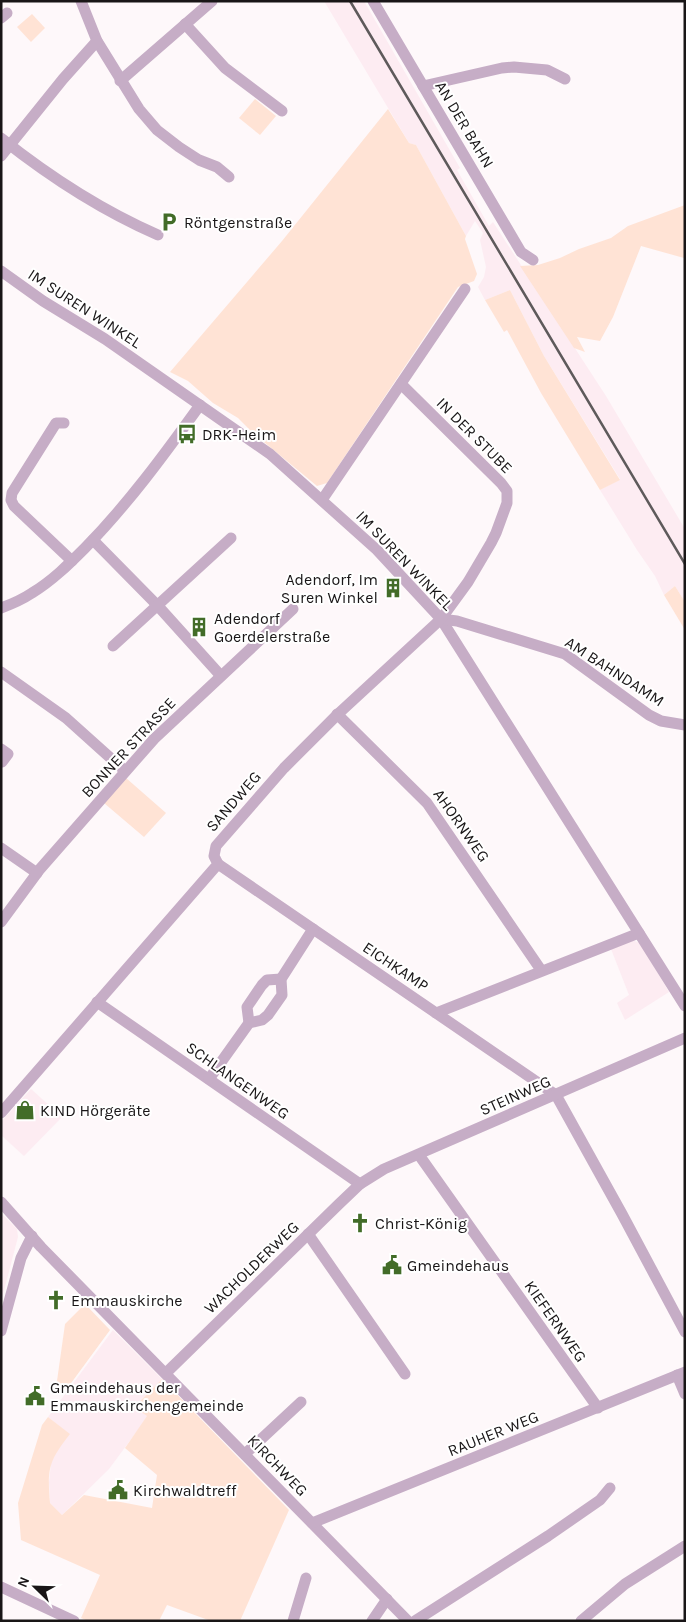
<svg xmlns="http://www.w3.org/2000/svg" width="686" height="1622" font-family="Karla,sans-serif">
  <rect width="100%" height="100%" fill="#fef8fa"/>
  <g fill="#fdecf2">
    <path d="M 324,1 L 364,1 L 460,168 L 457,170 L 489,226 L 493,222 L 606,396 L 685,529 L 685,602 L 675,586 L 664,595 L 655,576 L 637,550 L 600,490 L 620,479 L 544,356 L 510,290 L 485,300 L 478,287 L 484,277 L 486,267 L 480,240 L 483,233 L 475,221 L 466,236 L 416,145 L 409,143 Z"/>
    <path d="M 632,940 L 640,943 L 669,992 L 625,1020 L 617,1003 L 629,995 L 611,949 Z"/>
    <path d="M 31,1089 L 62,1117 L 24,1156 L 1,1135 L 1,1122 Z"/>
    <path d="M 1,1213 L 17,1229 L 18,1237 L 1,1302 Z"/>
    <path d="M 113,1330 L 162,1379 L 134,1406 L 148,1415 L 140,1427 L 109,1469 L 62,1515 L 50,1503 L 49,1482 L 51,1463 L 55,1453 L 69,1434 L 48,1417 Z"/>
  </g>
  <g fill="#ffe3d5">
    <path d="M 32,14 L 45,28 L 31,42 L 17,27 Z"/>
    <path d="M 255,99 L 276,116 L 260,135 L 239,118 Z"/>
    <path d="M 388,109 L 409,143 L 416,145 L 466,236 L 465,239 L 477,274 L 474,281 L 458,287 L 327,483 L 317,486 L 253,433 L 238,418 L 213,403 L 188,381 L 170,372 L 282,241 Z"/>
    <path d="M 685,205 L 684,258 L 641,246 L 613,317 L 600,341 L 577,337 L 585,352 L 574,348 L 520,266 L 538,265 L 560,258 L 579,249 L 611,238 L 628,226 Z"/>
    <path d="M 510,290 L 544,356 L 620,480 L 600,490 L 541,393 L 507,330 L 504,332 L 485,300 Z"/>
    <path d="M 675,586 L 685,602 L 685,630 L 664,595 Z"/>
    <path d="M 126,778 L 166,813 L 144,837 L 104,803 Z"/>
    <path d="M 85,1304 L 110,1330 L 66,1390 L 60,1391 L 56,1388 L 65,1324 Z"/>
    <path d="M 162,1379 L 289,1510 L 240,1621 L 211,1621 L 167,1605 L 159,1621 L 88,1621 L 81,1618 L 100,1575 L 21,1540 L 18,1503 L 42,1425 L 48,1417 L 70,1434 C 49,1461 47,1468 50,1503 L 62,1515 L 84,1495 L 152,1508 L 157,1475 L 125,1448 L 147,1416 L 134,1407 Z"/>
  </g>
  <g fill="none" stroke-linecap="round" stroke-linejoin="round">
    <g stroke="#c6adc6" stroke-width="11">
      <path d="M 81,1 L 97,41 L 139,109 L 157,130 L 179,147 L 199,160 L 217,167 L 229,177"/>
      <path d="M 373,1 L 521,252 L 533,260"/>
      <path d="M 1,18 L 7,13"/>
      <path d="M 185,24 L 225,68 L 282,111"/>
      <path d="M 120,81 L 212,1"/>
      <path d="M 423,86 L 502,68 L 514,67 L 547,70 L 565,79"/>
      <path d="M 1,138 C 50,177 101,210 158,235"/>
      <path d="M 1,156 L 63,79 L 97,41"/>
      <path d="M 1,271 L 43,301 L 105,339 L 270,454 L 377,550 L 441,619 L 685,1006"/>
      <path d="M 64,423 L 56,423 L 12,493 L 11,500 L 14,506 L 72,561"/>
      <path d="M 322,500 L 465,289"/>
      <path d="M 93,540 L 158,606 L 221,676"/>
      <path d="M 1,608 C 12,604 23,599 32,593 C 52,581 69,564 85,548 C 128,504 164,455 200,405"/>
      <path d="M 441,619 L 457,621 L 565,654 L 649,715 L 661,721 L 685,725"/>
      <path d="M 113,646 L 231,538"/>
      <path d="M 1,672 L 66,718 L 125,771"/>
      <path d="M 337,714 L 427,803 L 541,970"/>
      <path d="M 1,749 L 8,754 L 2,762"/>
      <path d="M 1,848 L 37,873"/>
      <path d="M 218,864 L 556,1095 L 622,1214 L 685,1332"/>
      <path d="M 1,922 L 40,869 L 154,739 L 293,609"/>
      <path d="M 97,1002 L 360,1184"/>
      <path d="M 436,1013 L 639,933"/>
      <path d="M 249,1023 L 247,1007 L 262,985 L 267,980 L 281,979"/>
      <path d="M 209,1079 L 249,1023 L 262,1020 L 268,1015 L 282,995 L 281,979 L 313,929"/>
      <path d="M 1,1113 L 218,864 L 214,856 L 216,846 L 284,768 L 338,714 L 441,619 L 468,582 L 491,543 L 496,533 L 507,503 L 507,491 L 501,483 L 401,384"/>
      <path d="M 419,1155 L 598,1408"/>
      <path d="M 1,1202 L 41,1247 L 408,1621"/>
      <path d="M 308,1234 L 405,1374"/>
      <path d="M 1,1331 L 21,1258 L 32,1236"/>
      <path d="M 166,1373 L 339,1204 L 360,1184 L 384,1169 L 685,1038"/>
      <path d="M 677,1375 L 685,1394"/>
      <path d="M 245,1454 L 301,1402"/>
      <path d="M 312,1523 L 685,1372"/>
      <path d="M 1,1587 L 74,1621"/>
      <path d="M 293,1621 L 306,1578"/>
      <path d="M 372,1621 L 387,1599"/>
      <path d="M 415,1621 L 548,1536 L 600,1500 L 610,1488"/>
      <path d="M 581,1621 L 625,1584 L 685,1546"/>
    </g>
    <path stroke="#5e5a5b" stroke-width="2.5" d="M 350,1 L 685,564"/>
  </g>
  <defs>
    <symbol id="parking-bare" viewBox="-9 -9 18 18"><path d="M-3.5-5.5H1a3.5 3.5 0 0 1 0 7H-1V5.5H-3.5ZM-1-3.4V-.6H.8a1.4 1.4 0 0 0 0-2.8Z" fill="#426c28" stroke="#fff" stroke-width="2.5" paint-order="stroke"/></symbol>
    <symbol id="bus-bare" viewBox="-9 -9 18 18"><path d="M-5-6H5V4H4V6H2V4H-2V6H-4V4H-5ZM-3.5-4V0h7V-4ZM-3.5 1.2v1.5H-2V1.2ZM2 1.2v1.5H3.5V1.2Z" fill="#426c28" stroke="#fff" stroke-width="2.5" paint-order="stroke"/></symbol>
    <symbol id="building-bare" viewBox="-9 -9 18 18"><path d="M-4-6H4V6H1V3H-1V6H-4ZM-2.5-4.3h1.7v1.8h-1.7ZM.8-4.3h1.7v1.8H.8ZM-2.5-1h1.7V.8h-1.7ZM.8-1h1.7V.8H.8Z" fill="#426c28" stroke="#fff" stroke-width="2.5" paint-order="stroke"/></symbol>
    <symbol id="shop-bare" viewBox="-9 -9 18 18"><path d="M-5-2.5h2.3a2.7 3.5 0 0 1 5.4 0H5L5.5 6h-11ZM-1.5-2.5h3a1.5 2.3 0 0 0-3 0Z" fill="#426c28" stroke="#fff" stroke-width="2.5" paint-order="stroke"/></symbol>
    <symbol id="church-bare" viewBox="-9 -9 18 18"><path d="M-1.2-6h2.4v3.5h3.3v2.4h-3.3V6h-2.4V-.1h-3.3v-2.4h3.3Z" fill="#426c28" stroke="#fff" stroke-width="2.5" paint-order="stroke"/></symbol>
    <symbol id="civic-bare" viewBox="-9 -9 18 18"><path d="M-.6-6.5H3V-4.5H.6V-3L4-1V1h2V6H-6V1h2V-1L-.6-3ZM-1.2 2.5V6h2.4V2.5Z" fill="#426c28" stroke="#fff" stroke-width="2.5" paint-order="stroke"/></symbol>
  </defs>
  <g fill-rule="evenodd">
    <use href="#parking-bare" x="155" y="208" width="28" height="28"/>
    <use href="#bus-bare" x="173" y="420" width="28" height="28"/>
    <use href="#building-bare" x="379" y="574" width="28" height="28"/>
    <use href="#building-bare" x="185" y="613" width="28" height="28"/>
    <use href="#shop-bare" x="11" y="1096" width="28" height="28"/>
    <use href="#church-bare" x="346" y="1209" width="28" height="28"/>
    <use href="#civic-bare" x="378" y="1251" width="28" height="28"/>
    <use href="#church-bare" x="42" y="1286" width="28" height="28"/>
    <use href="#civic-bare" x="21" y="1382" width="28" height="28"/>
    <use href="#civic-bare" x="104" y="1476" width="28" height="28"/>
  </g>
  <g text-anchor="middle" stroke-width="4" stroke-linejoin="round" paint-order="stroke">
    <g font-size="16" fill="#191617" stroke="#fff">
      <text transform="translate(465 124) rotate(59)" y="6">AN DER BAHN</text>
      <text transform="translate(85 308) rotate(33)" y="6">IM SUREN WINKEL</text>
      <text transform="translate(475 435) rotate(45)" y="6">IN DER STUBE</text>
      <text transform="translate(405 560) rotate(46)" y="6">IM SUREN WINKEL</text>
      <text transform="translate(615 671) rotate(33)" y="6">AM BAHNDAMM</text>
      <text transform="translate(128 747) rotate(-47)" y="6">BONNER STRASSE</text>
      <text transform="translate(233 801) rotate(-49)" y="6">SANDWEG</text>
      <text transform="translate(462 825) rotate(55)" y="6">AHORNWEG</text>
      <text transform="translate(396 966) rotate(34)" y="6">EICHKAMP</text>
      <text transform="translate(238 1080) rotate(35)" y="6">SCHLANGENWEG</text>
      <text transform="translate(515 1095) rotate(-24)" y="6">STEINWEG</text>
      <text transform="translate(251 1267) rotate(-44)" y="6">WACHOLDERWEG</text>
      <text transform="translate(556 1321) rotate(55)" y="6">KIEFERNWEG</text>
      <text transform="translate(493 1433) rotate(-22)" y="6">RAUHER WEG</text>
      <text transform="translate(278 1465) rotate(46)" y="6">KIRCHWEG</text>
    </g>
    <g font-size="16" fill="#191617" stroke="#fff" text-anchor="start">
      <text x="184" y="228">Röntgenstraße</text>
      <text x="202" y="440">DRK-Heim</text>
      <text x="378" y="585" text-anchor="end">Adendorf, Im<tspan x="378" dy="18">Suren Winkel</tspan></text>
      <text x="214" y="624">Adendorf<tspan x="214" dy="18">Goerdelerstraße</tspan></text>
      <text x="40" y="1116">KIND Hörgeräte</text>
      <text x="375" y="1229">Christ-König</text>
      <text x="407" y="1271">Gmeindehaus</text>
      <text x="71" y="1306">Emmauskirche</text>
      <text x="50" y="1393">Gmeindehaus der<tspan x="50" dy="18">Emmauskirchengemeinde</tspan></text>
      <text x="133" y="1496">Kirchwaldtreff</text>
    </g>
  </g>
  <rect width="686" height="1622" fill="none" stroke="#191617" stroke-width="5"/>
  <g transform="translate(35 1587) rotate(293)" stroke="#ffffff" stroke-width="4" paint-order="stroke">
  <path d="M0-4L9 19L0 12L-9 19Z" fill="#191617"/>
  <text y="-8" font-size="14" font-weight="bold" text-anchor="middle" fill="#191617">N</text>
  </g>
</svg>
